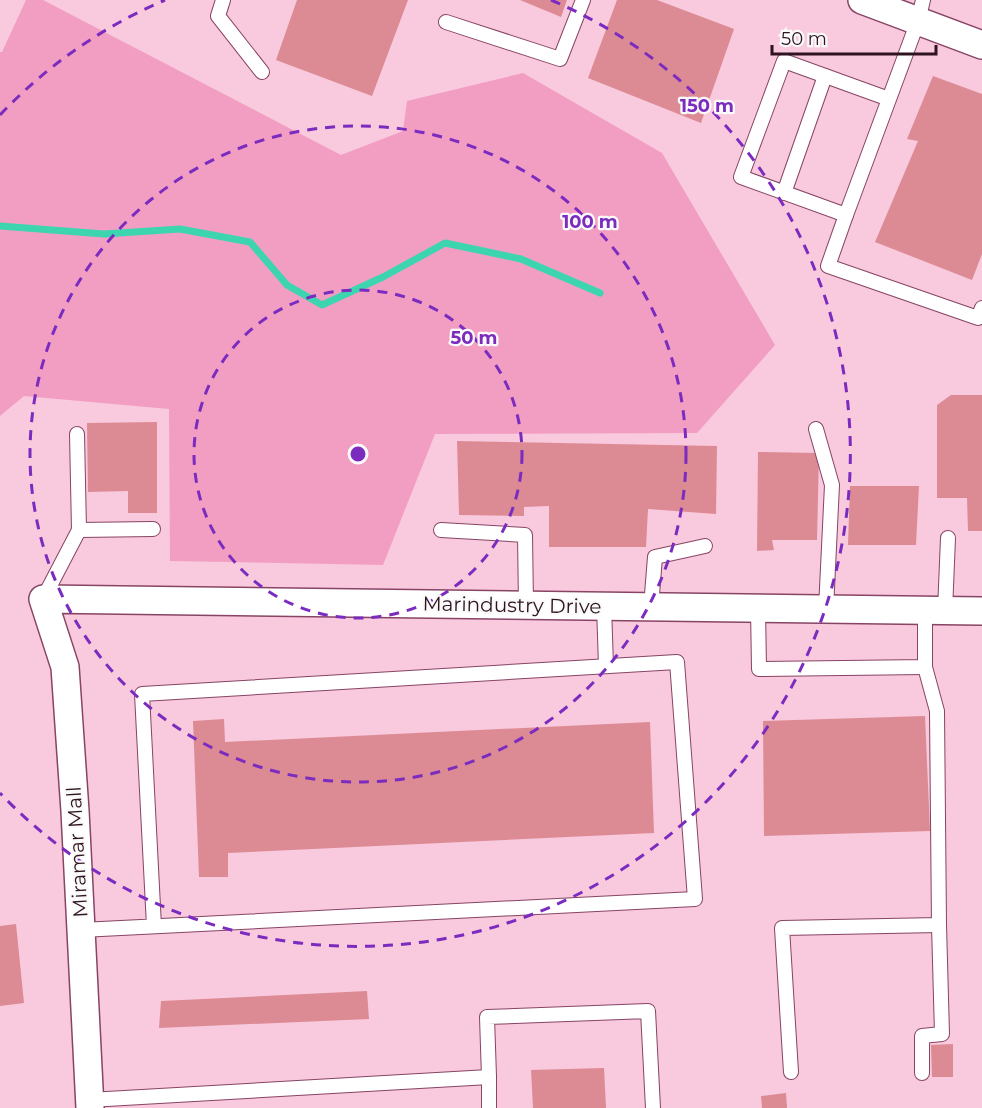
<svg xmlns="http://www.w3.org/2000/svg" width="982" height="1108" font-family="Montserrat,sans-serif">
  <rect width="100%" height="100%" fill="#f9c9dd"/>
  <path fill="#f29ec3" d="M 26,0 L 43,0 L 341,155 L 403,131 L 407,101 L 523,73 L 662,153 L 775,345 L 697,433 L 435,434 L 383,565 L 170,561 L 169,409 L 24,396 L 0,416 L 0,52 L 2,52 Z"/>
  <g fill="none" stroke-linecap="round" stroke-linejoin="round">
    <path stroke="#3dd5af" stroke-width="7" d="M 0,226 L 104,234 L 180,229 L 250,242 L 287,285 L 322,305 L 383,277 L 445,243 L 521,259 L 600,293"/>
  </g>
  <g fill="#dc8b95">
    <path d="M 297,0 L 408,0 L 372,96 L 276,60 Z"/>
    <path d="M 520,0 L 567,0 L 561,17 Z"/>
    <path d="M 617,0 L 657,0 L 734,29 L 701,123 L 588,78 Z"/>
    <path d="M 933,76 L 982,94 L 982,254 L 972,280 L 875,242 L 918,141 L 907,139 Z"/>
    <path d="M 951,395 L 982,395 L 982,531 L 968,531 L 967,498 L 937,498 L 937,405 Z"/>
    <path d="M 157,422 L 157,513 L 128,513 L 128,491 L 88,492 L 87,423 Z"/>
    <path d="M 457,441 L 717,446 L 716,514 L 648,509 L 646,547 L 549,547 L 549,506 L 524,507 L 524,516 L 459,515 Z"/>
    <path d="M 758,452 L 819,453 L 817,540 L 772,540 L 774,550 L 757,551 Z"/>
    <path d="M 850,486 L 919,486 L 916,545 L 848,545 Z"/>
    <path d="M 925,716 L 930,831 L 764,836 L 763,721 Z"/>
    <path d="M 224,719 L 225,742 L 650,722 L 654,833 L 228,853 L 228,877 L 199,877 L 193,721 Z"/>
    <path d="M 16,924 L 24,1003 L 0,1006 L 0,926 Z"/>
    <path d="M 367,991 L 369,1019 L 159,1028 L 161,1001 Z"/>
    <path d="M 953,1044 L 953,1077 L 932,1077 L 931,1045 Z"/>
    <path d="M 604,1068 L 606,1108 L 533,1108 L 531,1070 Z"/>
    <path d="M 786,1093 L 787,1108 L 762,1108 L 761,1096 Z"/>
  </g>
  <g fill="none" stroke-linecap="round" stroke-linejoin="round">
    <defs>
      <g id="lane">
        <path d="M 223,0 L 218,16 L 262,72"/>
        <path d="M 446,22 L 560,59 L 583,0"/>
        <path d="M 889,99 L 784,61 L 741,177 L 846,215 L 918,21 L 923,0"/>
        <path d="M 784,193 L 825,76"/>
        <path d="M 846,215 L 828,266 L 978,318 L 982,308"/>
        <path d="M 816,429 L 832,485 L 826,609"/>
        <path d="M 77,434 L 79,530"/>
        <path d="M 441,530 L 525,535 L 526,605"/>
        <path d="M 43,599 L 79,530 L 153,529"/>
        <path d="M 604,606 L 606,666"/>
        <path d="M 651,607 L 655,557 L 705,546"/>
        <path d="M 758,608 L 759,669 L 925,667 L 925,610"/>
        <path d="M 945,611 L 948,538"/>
        <path d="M 81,930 L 695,899 L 677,662 L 142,694 L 154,926"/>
        <path d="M 791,1072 L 782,928 L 939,925 L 937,711 L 925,667"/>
        <path d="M 922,1073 L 922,1036 L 942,1034 L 939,925"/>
        <path d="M 489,1077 L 489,1108"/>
        <path d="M 89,1100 L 489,1077 L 487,1017 L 648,1011 L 653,1108"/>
      </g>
      <g id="street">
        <path d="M 862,0 L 982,45"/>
        <path d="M 90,1108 L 75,811 L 65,667 L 43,599 L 982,611"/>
      </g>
    </defs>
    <use href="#lane" stroke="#874464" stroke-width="16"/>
    <use href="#street" stroke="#874464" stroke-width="30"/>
    <use href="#lane" stroke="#fff" stroke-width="14"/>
    <use href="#street" stroke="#fff" stroke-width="27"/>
  </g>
  <g fill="none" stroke="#7b2cbf" stroke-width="3" stroke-dasharray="10 8">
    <circle cx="358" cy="454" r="164"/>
    <circle cx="358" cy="454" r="328"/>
    <path d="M0 115A493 493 0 0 1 165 0M551 0A493 493 0 1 1 0 793"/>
  </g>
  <g text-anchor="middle" stroke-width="4.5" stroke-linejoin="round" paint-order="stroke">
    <g font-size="20" fill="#2f1320" stroke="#fafafa">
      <text transform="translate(512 605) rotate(1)" y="7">Marindustry Drive</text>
      <text transform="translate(77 852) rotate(-93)" y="7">Miramar Mall</text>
    </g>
  </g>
  <circle cx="358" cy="454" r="9" fill="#7b2cbf" stroke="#fafafa" stroke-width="3"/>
  <g font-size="18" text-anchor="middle" font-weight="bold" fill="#7b2cbf" stroke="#fafafa" stroke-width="4.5" stroke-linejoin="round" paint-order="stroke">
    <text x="707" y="112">150 m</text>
    <text x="590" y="228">100 m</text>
    <text x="474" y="344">50 m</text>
  </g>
  <path d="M772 45v9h164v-9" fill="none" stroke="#2f1320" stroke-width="3"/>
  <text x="781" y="45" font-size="18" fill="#2f1320" stroke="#fafafa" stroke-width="4.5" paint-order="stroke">50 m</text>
</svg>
